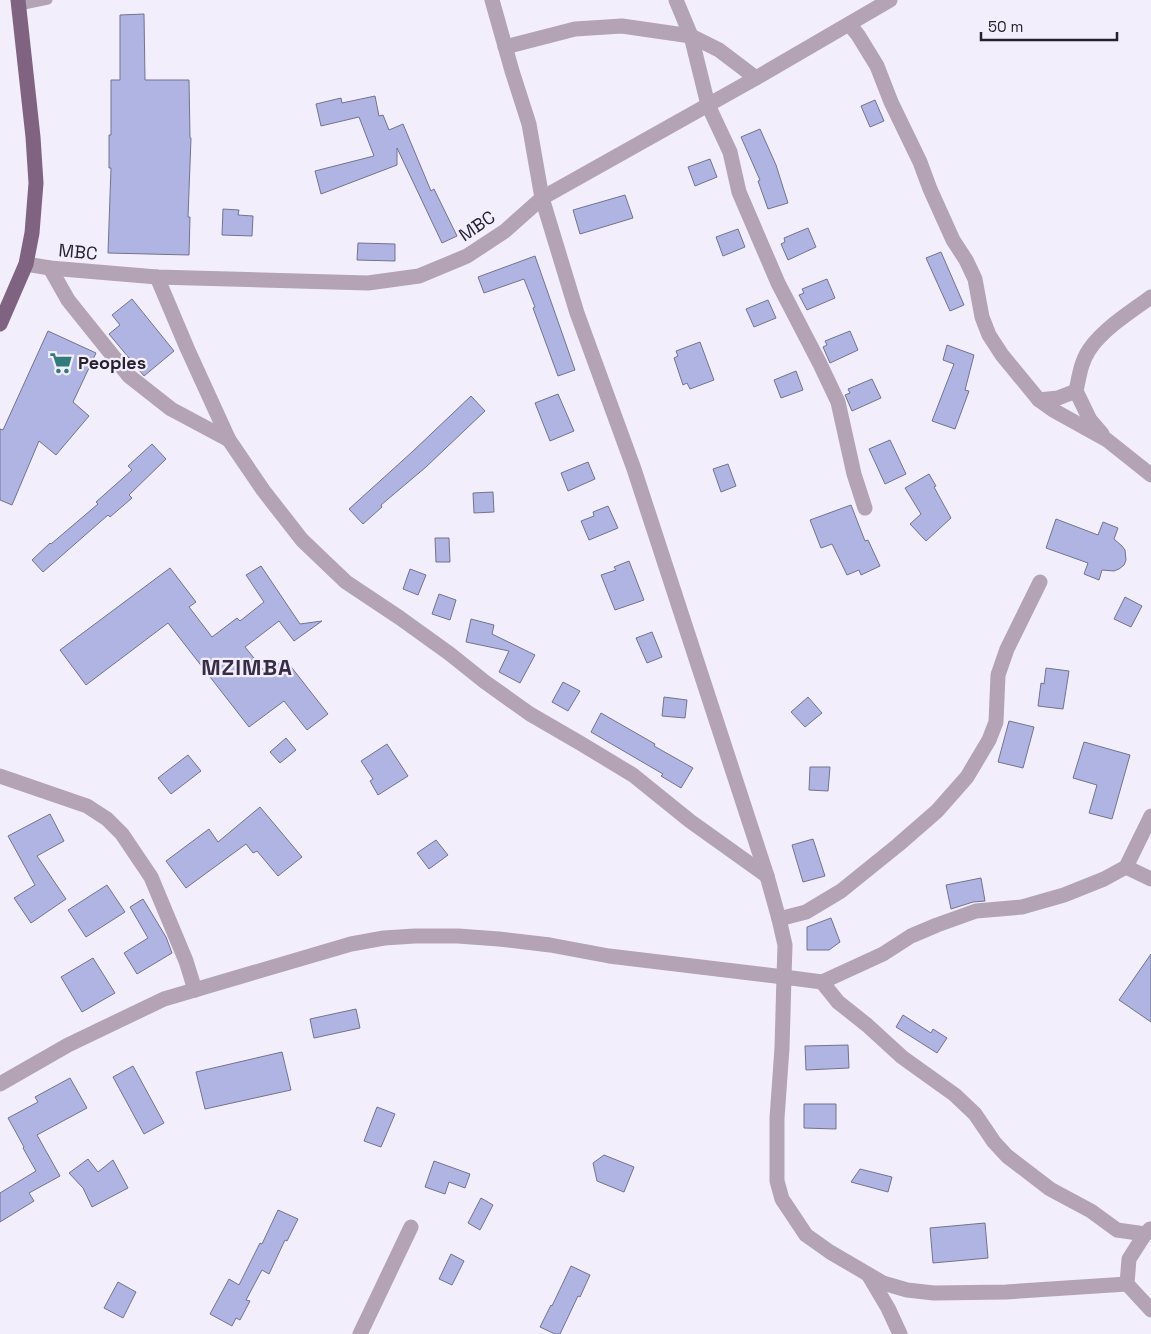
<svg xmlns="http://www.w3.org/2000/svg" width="1151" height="1334" font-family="'Space Grotesk',sans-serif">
  <rect width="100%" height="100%" fill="#f3eefb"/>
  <g fill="#b0b4e3" stroke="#717391">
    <path d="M 144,14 L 145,80 L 189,80 L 190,138 L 191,138 L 188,217 L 190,217 L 189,255 L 108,253 L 111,168 L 109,168 L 109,135 L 111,135 L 111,80 L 120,80 L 120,15 Z"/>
    <path d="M 375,96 L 379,116 L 383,115 L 389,130 L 403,124 L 431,191 L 434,189 L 457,236 L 442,243 L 397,148 L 397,165 L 321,194 L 315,171 L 374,156 L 359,117 L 321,126 L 316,104 L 341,98 L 342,103 Z"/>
    <path d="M 875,100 L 884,121 L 870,127 L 861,106 Z"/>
    <path d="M 760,129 L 776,165 L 788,203 L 768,209 L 758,181 L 760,180 L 741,137 Z"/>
    <path d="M 710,159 L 717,177 L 695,186 L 688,167 Z"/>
    <path d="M 625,195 L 633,218 L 580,234 L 573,210 Z"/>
    <path d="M 223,209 L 239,210 L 238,215 L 253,216 L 252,236 L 222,235 Z"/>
    <path d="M 808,228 L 816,247 L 788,260 L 781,244 L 785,242 L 784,238 Z"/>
    <path d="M 738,229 L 745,247 L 723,256 L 716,237 Z"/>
    <path d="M 358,243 L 395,244 L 395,261 L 357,260 Z"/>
    <path d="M 941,252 L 964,305 L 950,311 L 926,258 Z"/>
    <path d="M 535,256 L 575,370 L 558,376 L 533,308 L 535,307 L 524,279 L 484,293 L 478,277 Z"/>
    <path d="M 827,279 L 835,298 L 807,310 L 799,295 L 804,293 L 802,289 Z"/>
    <path d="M 132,299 L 174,351 L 144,376 L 109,334 L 120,325 L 112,315 Z"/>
    <path d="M 768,300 L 776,318 L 754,327 L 746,309 Z"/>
    <path d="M 48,331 L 96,353 L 73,402 L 89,416 L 56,455 L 39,441 L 12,505 L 0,500 L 0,429 L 3,430 Z"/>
    <path d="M 850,331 L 858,350 L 830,363 L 823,347 L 827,345 L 825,341 Z"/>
    <path d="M 700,342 L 714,380 L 690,389 L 687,383 L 683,385 L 674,358 L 678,356 L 676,351 Z"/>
    <path d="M 947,345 L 974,355 L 965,390 L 969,391 L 955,429 L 932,421 L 954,364 L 943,360 Z"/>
    <path d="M 796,371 L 803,390 L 781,398 L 774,380 Z"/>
    <path d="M 872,379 L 881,398 L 852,411 L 845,395 L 850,393 L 848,389 Z"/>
    <path d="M 558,394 L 574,431 L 550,441 L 535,403 Z"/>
    <path d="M 471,396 L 485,411 L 426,467 L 381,505 L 382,507 L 363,524 L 349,509 L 412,452 Z"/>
    <path d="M 890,440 L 906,474 L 885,484 L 869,449 Z"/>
    <path d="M 152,444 L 166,459 L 129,495 L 132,498 L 110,517 L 108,515 L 43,572 L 32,560 L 50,543 L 51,544 L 98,504 L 96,502 L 132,470 L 128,466 Z"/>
    <path d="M 588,462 L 595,479 L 568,491 L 561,473 Z"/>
    <path d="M 728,464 L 736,486 L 721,492 L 713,469 Z"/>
    <path d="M 929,474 L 936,486 L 934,487 L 951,518 L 926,541 L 910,524 L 921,514 L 905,488 Z"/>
    <path d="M 493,492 L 494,512 L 474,513 L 473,493 Z"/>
    <path d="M 851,505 L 865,541 L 868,540 L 880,566 L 861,575 L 859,570 L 847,575 L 832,544 L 821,548 L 810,520 Z"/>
    <path d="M 608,506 L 618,528 L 589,540 L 581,521 L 594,516 L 593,512 Z"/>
    <path d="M 1056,519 L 1098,535 L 1103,522 L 1118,528 L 1114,539 L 1122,546 L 1125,550 L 1126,560 L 1124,565 L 1119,569 L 1114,571 L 1102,570 L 1099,580 L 1084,574 L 1088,563 L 1046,548 Z"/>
    <path d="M 435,538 L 449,538 L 450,562 L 436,562 Z"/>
    <path d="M 629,561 L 644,600 L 615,610 L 601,575 L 616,570 L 614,567 Z"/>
    <path d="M 261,566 L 300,624 L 322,621 L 294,641 L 279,621 L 245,647 L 266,673 L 285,659 L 328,714 L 307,730 L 284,701 L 249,727 L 168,623 L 86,685 L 60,650 L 170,568 L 196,602 L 189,607 L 212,637 L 237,618 L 240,621 L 264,602 L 246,575 Z"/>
    <path d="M 410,569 L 426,575 L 418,595 L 403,589 Z"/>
    <path d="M 439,594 L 456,600 L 450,620 L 432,614 Z"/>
    <path d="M 1125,597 L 1142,606 L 1131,627 L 1114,619 Z"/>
    <path d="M 471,619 L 494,625 L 492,634 L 535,655 L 520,683 L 499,672 L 509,651 L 466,642 Z"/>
    <path d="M 652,632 L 662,657 L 647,663 L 636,638 Z"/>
    <path d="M 1046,668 L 1069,671 L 1063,709 L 1038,706 L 1041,683 L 1044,684 Z"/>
    <path d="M 563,682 L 580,691 L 568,711 L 552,702 Z"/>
    <path d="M 664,697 L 687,700 L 685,718 L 662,716 Z"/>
    <path d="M 808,697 L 822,713 L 805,727 L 791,712 Z"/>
    <path d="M 601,713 L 655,744 L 654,746 L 693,768 L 681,788 L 661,776 L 663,774 L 591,732 Z"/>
    <path d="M 1009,721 L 1034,727 L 1023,768 L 998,762 Z"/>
    <path d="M 286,738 L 296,750 L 280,763 L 270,752 Z"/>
    <path d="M 1084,742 L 1130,755 L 1112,819 L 1089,813 L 1097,785 L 1073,778 Z"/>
    <path d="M 387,744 L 408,776 L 378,795 L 370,781 L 373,779 L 361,761 Z"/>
    <path d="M 188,755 L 201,771 L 171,794 L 158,778 Z"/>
    <path d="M 810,767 L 830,767 L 828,791 L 809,790 Z"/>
    <path d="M 260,807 L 302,857 L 278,876 L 257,851 L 253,853 L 246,844 L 186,888 L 166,861 L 209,829 L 218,842 Z"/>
    <path d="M 50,814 L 64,841 L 37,856 L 66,899 L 31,923 L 14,898 L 35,885 L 8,836 Z"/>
    <path d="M 813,839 L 825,876 L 803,882 L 792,845 Z"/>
    <path d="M 436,840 L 448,855 L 429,869 L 417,853 Z"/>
    <path d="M 981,878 L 985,901 L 973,902 L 951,909 L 946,885 Z"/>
    <path d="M 107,885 L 125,912 L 86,937 L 68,910 Z"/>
    <path d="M 143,899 L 166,937 L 172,953 L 137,974 L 124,953 L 148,938 L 130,907 Z"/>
    <path d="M 831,918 L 840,942 L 829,950 L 807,950 L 807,927 Z"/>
    <path d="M 1151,954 L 1151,1022 L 1119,1000 Z"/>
    <path d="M 93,958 L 115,993 L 82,1012 L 61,977 Z"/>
    <path d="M 356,1009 L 360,1028 L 314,1038 L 310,1019 Z"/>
    <path d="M 903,1015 L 931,1033 L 933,1029 L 947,1038 L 937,1053 L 896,1027 Z"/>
    <path d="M 848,1045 L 849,1068 L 806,1070 L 805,1046 Z"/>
    <path d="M 282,1052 L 291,1090 L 205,1109 L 196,1072 Z"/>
    <path d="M 133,1066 L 164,1123 L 144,1134 L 113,1077 Z"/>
    <path d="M 70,1078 L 87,1108 L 37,1135 L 60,1176 L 29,1193 L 34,1201 L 0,1222 L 0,1193 L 36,1171 L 23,1148 L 24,1147 L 8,1118 L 38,1102 L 35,1097 Z"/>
    <path d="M 804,1104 L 836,1104 L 836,1129 L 804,1128 Z"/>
    <path d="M 377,1107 L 395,1114 L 381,1147 L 364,1141 Z"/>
    <path d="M 604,1155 L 634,1167 L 624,1192 L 597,1181 L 593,1163 Z"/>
    <path d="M 88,1159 L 98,1172 L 113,1160 L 128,1188 L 92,1207 L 83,1188 L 69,1173 Z"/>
    <path d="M 434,1161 L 470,1174 L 465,1188 L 449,1182 L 445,1194 L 425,1187 Z"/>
    <path d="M 860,1169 L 892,1177 L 888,1192 L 851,1182 Z"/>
    <path d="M 481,1198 L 493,1205 L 480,1230 L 468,1223 Z"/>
    <path d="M 278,1210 L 298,1219 L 287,1241 L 285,1240 L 269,1274 L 262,1270 L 246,1300 L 250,1301 L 240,1320 L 236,1318 L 232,1326 L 210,1314 L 229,1279 L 239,1285 L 260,1243 L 262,1244 Z"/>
    <path d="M 985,1223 L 988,1258 L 933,1263 L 930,1228 Z"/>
    <path d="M 451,1254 L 464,1261 L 452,1285 L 439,1279 Z"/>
    <path d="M 571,1266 L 590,1275 L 580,1297 L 578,1296 L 560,1334 L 555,1334 L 540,1327 L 551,1305 L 552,1306 Z"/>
    <path d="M 118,1282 L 136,1292 L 123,1318 L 104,1308 Z"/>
  </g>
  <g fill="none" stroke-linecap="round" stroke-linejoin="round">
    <path stroke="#b3a3b5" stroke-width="9" d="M 19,6 L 48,0"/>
    <g stroke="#b3a3b5" stroke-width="15">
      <path d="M 676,0 L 691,36 L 708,105 L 730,152 L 739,192 L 778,283 L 820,364 L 838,402 L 854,474 L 865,508"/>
      <path d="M 849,24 L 858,35 L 877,66 L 891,102 L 920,162 L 930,189 L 953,240 L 966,260 L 975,279 L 982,317 L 989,335 L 1002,355 L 1039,400 L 1053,410 L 1107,440 L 1151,475"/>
      <path d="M 505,47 L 575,29 L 622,26 L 691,36 L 719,50 L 756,78"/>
      <path d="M 26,264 L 50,268 L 157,277 L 368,283 L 419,276 L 467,256 L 505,231 L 542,198 L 756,78 L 890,0"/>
      <path d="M 50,268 L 68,300 L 129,376 L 171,409 L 229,440"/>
      <path d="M 157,277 L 187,348 L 229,440 L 263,490 L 302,540 L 346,582 L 400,618 L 450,654 L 485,682 L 530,714 L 580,743 L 633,775 L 690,821 L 767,876"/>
      <path d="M 1076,391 L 1090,420 L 1102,434"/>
      <path d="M 1039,400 L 1058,398 L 1076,391 C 1079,377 1081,362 1089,350 C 1102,330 1131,311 1151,297"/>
      <path d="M 0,776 L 87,806 L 107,819 L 122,834 L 151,877 L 186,961 L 195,990"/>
      <path d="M 1126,867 L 1151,879"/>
      <path d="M 779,919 L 806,912 L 841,891 L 898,845 L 937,811 L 967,777 L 989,740 L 996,722 L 998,675 L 1007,649 L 1040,582"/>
      <path d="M 822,982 L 838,1002 L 867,1025 L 902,1057 L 955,1095 L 975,1114 L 994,1142 L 1007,1156 L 1050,1189 L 1091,1211 L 1117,1230 L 1145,1234"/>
      <path d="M 0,1084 L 68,1045 L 164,999 L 351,944 L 384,938 L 415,936 L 458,936 L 499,939 L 550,945 L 609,956 L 784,977 L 785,945 L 779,919 L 767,876 L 634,469 L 577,313 L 542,198 L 529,124 L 512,71 L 492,0"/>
      <path d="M 1150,1229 L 1145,1234 L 1129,1259 L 1127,1284 L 1151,1310"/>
      <path d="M 869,1276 L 888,1308 L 900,1334"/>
      <path d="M 1127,1284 L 1006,1292 L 934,1293 L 907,1290 L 883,1283 L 830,1252 L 806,1235 L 782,1199 L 777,1181 L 777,1118 L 782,1048 L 784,977 L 822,982 L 883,954 L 911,936 L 937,925 L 976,911 L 1022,907 L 1064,895 L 1104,879 L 1126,867 L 1151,816"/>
      <path d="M 360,1334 L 411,1227"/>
    </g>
    <path stroke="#7f6381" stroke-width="15" d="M 0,324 L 26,264 L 32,233 L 36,183 L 33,137 L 18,0"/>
  </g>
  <defs>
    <symbol id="supermarket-bare" viewBox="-9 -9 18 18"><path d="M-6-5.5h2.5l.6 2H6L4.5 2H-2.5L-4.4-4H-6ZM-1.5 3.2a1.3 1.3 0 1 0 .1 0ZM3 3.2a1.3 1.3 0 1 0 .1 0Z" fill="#317b7c" stroke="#f3eefb" stroke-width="2.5" paint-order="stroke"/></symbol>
  </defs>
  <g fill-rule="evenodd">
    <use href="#supermarket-bare" x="45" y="347" width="32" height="32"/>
  </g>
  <g text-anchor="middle" stroke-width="4.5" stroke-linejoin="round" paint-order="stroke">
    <g font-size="18" fill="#26212d" stroke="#f3eefb">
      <text transform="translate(477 226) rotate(-34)" y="6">MBC</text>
      <text transform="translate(78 252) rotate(5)" y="6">MBC</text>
    </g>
    <g font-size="18" font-weight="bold" fill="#26212d" stroke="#f3eefb" text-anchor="start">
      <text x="78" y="369">Peoples</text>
    </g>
    <g font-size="22" font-weight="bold" letter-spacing="1" fill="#382d46" stroke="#f3eefb">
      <text x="247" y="675">MZIMBA</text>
    </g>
  </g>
  <path d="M981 32v8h136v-8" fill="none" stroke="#26212d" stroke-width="2.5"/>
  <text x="988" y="32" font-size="15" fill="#26212d" stroke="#f3eefb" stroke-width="4" paint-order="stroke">50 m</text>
</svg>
